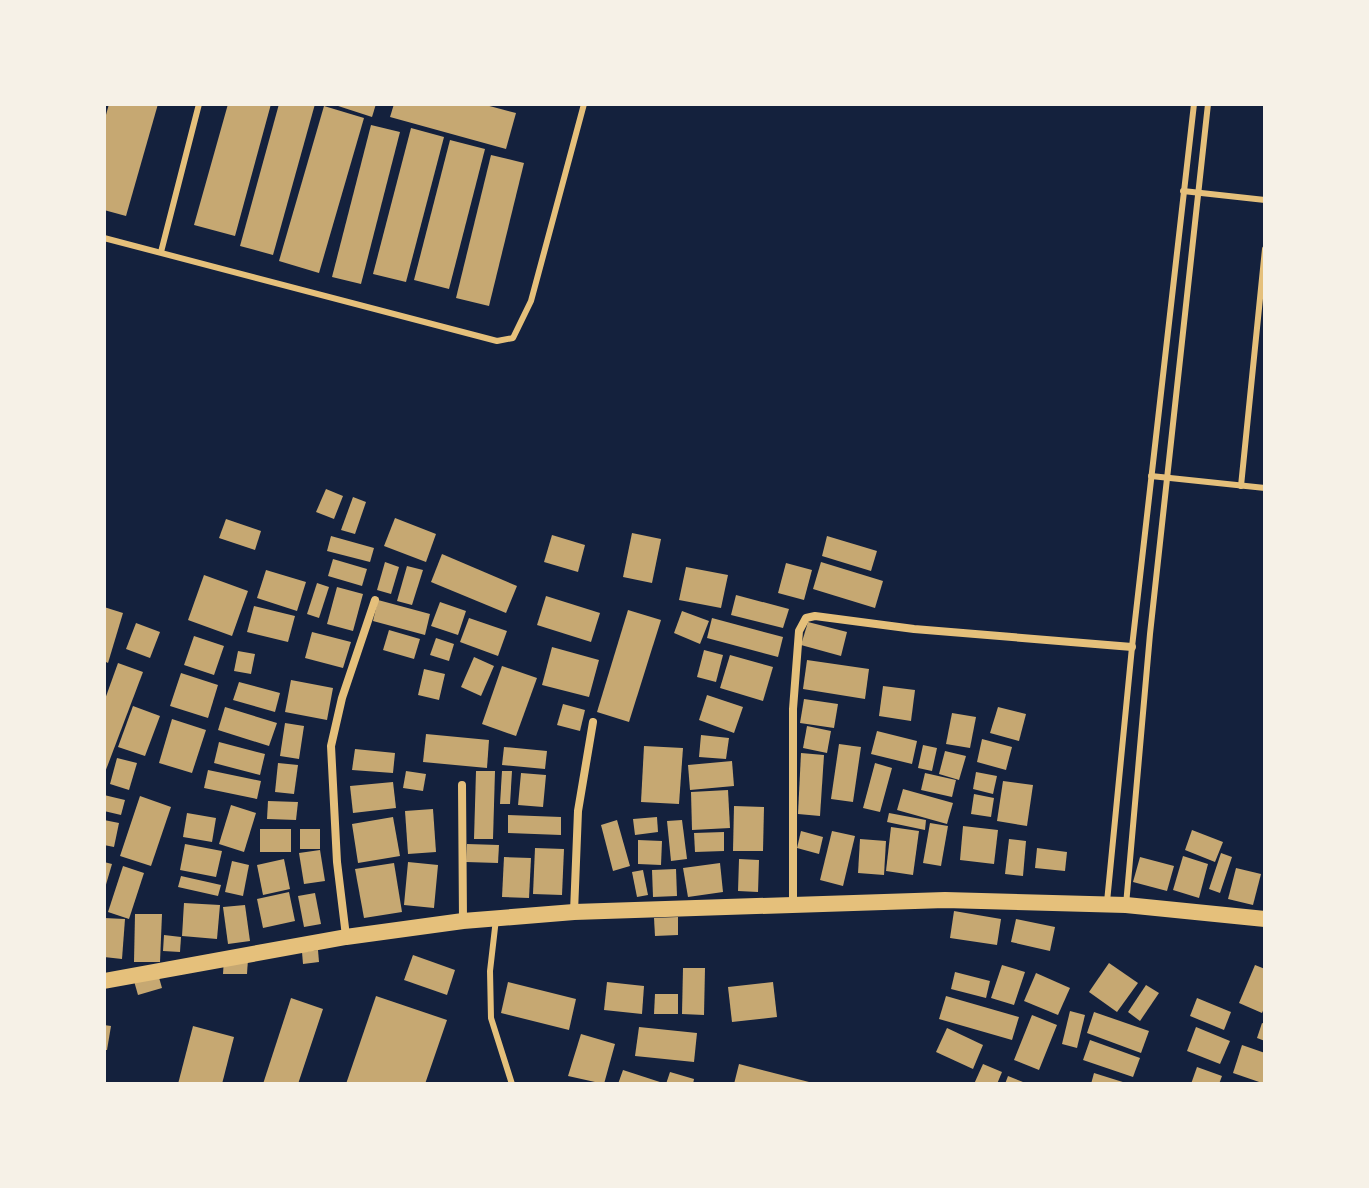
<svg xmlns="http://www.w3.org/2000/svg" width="1369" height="1188" font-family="Helvetica,sans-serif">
  <rect width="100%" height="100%" fill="#14213d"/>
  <g fill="#c6a872">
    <path d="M 109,104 L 158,104 L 126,216 L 104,210 L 104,122 Z"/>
    <path d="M 228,104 L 271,104 L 235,236 L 194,225 Z"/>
    <path d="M 279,104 L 315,104 L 273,255 L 240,246 Z"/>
    <path d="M 332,104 L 376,104 L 372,117 Z"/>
    <path d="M 394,104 L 482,104 L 516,113 L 506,149 L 390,117 Z"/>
    <path d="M 324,106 L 364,118 L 319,273 L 279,261 Z"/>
    <path d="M 371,125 L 400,132 L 361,284 L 332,277 Z"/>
    <path d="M 411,128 L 444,137 L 406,282 L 373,274 Z"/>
    <path d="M 450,140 L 485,149 L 449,289 L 414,280 Z"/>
    <path d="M 491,155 L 524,163 L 489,306 L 456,298 Z"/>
    <path d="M 326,489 L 343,496 L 334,519 L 316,512 Z"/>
    <path d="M 353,497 L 366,502 L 355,534 L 341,530 Z"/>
    <path d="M 395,518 L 436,534 L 426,562 L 384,546 Z"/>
    <path d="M 226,519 L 261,531 L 255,550 L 219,538 Z"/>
    <path d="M 632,533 L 661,539 L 652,583 L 623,577 Z"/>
    <path d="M 552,535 L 585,545 L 578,572 L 544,562 Z"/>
    <path d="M 331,536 L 374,548 L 370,562 L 327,551 Z"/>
    <path d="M 827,536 L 877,551 L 871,571 L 822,556 Z"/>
    <path d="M 442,554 L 517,586 L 506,613 L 431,582 Z"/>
    <path d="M 333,559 L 367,569 L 362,586 L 328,576 Z"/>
    <path d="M 385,562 L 399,567 L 391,594 L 377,590 Z"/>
    <path d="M 821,562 L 883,581 L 875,608 L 813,589 Z"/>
    <path d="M 786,563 L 812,570 L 804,600 L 778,593 Z"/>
    <path d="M 407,566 L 423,570 L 412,605 L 397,601 Z"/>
    <path d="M 686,567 L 728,575 L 721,608 L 679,600 Z"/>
    <path d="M 266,570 L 306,582 L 297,611 L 257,598 Z"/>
    <path d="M 204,575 L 248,591 L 232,636 L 188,620 Z"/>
    <path d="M 317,583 L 329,587 L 319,618 L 307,614 Z"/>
    <path d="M 337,587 L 363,594 L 353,631 L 327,624 Z"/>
    <path d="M 736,595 L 789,609 L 783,628 L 731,615 Z"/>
    <path d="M 546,596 L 600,613 L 591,642 L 537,625 Z"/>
    <path d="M 378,600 L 430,614 L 425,635 L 373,621 Z"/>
    <path d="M 440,602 L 466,611 L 458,635 L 431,626 Z"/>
    <path d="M 254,606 L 295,616 L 288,642 L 247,632 Z"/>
    <path d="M 104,607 L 123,613 L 108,663 L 104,661 Z"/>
    <path d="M 628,610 L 661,620 L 629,722 L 597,712 Z"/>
    <path d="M 682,611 L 709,621 L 700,644 L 674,633 Z"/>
    <path d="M 469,618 L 507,631 L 498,656 L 460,642 Z"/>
    <path d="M 712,618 L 783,637 L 778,657 L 707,638 Z"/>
    <path d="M 808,622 L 847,632 L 841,656 L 801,645 Z"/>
    <path d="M 136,623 L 160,632 L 150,658 L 126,649 Z"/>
    <path d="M 389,630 L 420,639 L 414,659 L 383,650 Z"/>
    <path d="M 312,632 L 351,642 L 343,668 L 305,658 Z"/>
    <path d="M 194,636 L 224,646 L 214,675 L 184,665 Z"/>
    <path d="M 436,638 L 454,644 L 449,661 L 430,655 Z"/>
    <path d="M 552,647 L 599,660 L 589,697 L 542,685 Z"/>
    <path d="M 704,650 L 723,655 L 716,682 L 697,677 Z"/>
    <path d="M 238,651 L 255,654 L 251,674 L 234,671 Z"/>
    <path d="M 730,655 L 773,667 L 763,701 L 720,688 Z"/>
    <path d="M 474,657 L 494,666 L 481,696 L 461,687 Z"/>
    <path d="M 807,660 L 869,669 L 865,699 L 803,689 Z"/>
    <path d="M 118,663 L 143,672 L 104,775 L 104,702 Z"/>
    <path d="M 502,666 L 537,678 L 516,736 L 482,724 Z"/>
    <path d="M 424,669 L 445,674 L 439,700 L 418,695 Z"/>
    <path d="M 181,673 L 218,685 L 208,718 L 170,706 Z"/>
    <path d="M 291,680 L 333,688 L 327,720 L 285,712 Z"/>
    <path d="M 239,682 L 280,693 L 275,712 L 233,700 Z"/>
    <path d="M 883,686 L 915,690 L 911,721 L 879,716 Z"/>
    <path d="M 707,695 L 743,707 L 734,733 L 699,720 Z"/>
    <path d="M 804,699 L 838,704 L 834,728 L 800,723 Z"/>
    <path d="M 563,704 L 585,710 L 580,731 L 557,725 Z"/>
    <path d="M 133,706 L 160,716 L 145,756 L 118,747 Z"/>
    <path d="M 225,707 L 277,723 L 269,746 L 218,730 Z"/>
    <path d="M 998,707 L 1026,714 L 1019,741 L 990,733 Z"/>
    <path d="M 952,713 L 976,717 L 970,748 L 946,744 Z"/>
    <path d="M 172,719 L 206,730 L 192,773 L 159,763 Z"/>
    <path d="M 285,723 L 304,726 L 299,759 L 280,756 Z"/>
    <path d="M 807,726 L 831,731 L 827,753 L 803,748 Z"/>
    <path d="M 877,731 L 917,741 L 912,764 L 871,754 Z"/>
    <path d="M 426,734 L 489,740 L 487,768 L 423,762 Z"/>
    <path d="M 701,735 L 729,738 L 726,759 L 699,757 Z"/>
    <path d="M 982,739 L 1012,747 L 1006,770 L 977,762 Z"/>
    <path d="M 219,742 L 265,754 L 260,775 L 214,763 Z"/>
    <path d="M 839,744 L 861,747 L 853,802 L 831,799 Z"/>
    <path d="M 923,745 L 937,748 L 932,771 L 918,768 Z"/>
    <path d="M 644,746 L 683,748 L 679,804 L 641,802 Z"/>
    <path d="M 504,747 L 547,751 L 545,769 L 502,765 Z"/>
    <path d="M 355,749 L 395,753 L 393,773 L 352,770 Z"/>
    <path d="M 945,751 L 966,756 L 959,780 L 939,774 Z"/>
    <path d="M 801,753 L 824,755 L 820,816 L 798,814 Z"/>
    <path d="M 117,758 L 137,763 L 129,790 L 110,784 Z"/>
    <path d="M 732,761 L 734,786 L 690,790 L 688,765 Z"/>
    <path d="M 278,763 L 298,765 L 294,794 L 275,792 Z"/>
    <path d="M 875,763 L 892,768 L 880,812 L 863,808 Z"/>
    <path d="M 208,770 L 261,781 L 257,799 L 204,788 Z"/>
    <path d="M 406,771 L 426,774 L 423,791 L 403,788 Z"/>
    <path d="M 476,771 L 495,771 L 493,839 L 474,839 Z"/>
    <path d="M 502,771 L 512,771 L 510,804 L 500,804 Z"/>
    <path d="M 976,772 L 997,776 L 993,794 L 973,789 Z"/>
    <path d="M 521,773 L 546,775 L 543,807 L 518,805 Z"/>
    <path d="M 925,773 L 956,780 L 952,797 L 921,790 Z"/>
    <path d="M 1003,781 L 1033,785 L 1027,826 L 997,821 Z"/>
    <path d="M 393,782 L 396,808 L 353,813 L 350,786 Z"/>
    <path d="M 903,789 L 953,803 L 947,824 L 897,810 Z"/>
    <path d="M 728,790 L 730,828 L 692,830 L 691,792 Z"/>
    <path d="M 974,794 L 994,798 L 991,817 L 971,814 Z"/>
    <path d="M 104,795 L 125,800 L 121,815 L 104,811 Z"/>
    <path d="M 140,796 L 171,807 L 151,866 L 120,856 Z"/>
    <path d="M 268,801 L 298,802 L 296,820 L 267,819 Z"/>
    <path d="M 231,805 L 256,813 L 244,852 L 219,844 Z"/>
    <path d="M 734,806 L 764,807 L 763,851 L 733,851 Z"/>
    <path d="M 433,809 L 436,852 L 408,854 L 405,811 Z"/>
    <path d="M 187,813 L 216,818 L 212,842 L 183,837 Z"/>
    <path d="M 889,813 L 926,820 L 925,830 L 887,822 Z"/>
    <path d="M 508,815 L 561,817 L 561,835 L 508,833 Z"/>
    <path d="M 393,817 L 400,856 L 358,863 L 352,824 Z"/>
    <path d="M 657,817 L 658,832 L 635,835 L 633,819 Z"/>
    <path d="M 104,820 L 119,823 L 114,847 L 104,845 Z"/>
    <path d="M 617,820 L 630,866 L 613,871 L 601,825 Z"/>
    <path d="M 682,820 L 687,859 L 671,861 L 667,821 Z"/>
    <path d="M 930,823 L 948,826 L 941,866 L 923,863 Z"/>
    <path d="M 963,826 L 998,830 L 994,864 L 960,860 Z"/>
    <path d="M 891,827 L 919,831 L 913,875 L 886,871 Z"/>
    <rect x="260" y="829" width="31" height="23"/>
    <rect x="300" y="829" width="20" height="20"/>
    <path d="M 1192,830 L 1223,842 L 1215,862 L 1185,850 Z"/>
    <path d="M 801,831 L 823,837 L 819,854 L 797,848 Z"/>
    <path d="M 832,831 L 855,836 L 843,886 L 820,880 Z"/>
    <path d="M 724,832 L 724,851 L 695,852 L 694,833 Z"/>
    <path d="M 860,839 L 886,841 L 884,875 L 858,873 Z"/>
    <path d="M 1009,839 L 1026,841 L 1023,876 L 1005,874 Z"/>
    <path d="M 638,840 L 662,841 L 661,865 L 638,864 Z"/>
    <path d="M 185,844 L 222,851 L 216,877 L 180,870 Z"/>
    <path d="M 467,844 L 499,845 L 498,863 L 466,862 Z"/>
    <path d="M 535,848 L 564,849 L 562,895 L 533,894 Z"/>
    <path d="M 1037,848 L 1067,852 L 1065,871 L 1035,868 Z"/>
    <path d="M 320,850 L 325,881 L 304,884 L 299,853 Z"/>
    <path d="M 1221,853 L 1232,857 L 1220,893 L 1209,889 Z"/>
    <path d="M 1183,856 L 1208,864 L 1199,898 L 1173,890 Z"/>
    <path d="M 504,857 L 531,858 L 529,898 L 502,897 Z"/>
    <path d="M 1140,857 L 1174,866 L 1167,891 L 1133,882 Z"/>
    <path d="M 284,859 L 290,889 L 263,895 L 257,865 Z"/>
    <path d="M 739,859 L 759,860 L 758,892 L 738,891 Z"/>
    <path d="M 232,861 L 249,865 L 243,896 L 225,892 Z"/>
    <path d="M 104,862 L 112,864 L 105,888 L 104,887 Z"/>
    <path d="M 408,862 L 438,865 L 434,908 L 404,905 Z"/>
    <path d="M 394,863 L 402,912 L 364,918 L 355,869 Z"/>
    <path d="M 720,863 L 723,892 L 688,897 L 683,868 Z"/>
    <path d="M 123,866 L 144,873 L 129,919 L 108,912 Z"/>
    <path d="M 1236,868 L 1261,874 L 1253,905 L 1228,899 Z"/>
    <path d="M 676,869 L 677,896 L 653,897 L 652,870 Z"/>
    <path d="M 643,870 L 648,895 L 637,897 L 632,872 Z"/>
    <path d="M 181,876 L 221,885 L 218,896 L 178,887 Z"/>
    <path d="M 289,892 L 295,921 L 263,928 L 257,899 Z"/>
    <path d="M 315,893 L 321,924 L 304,927 L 298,896 Z"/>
    <path d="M 184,903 L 220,905 L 217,939 L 182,936 Z"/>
    <path d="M 245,905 L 250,941 L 228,944 L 223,907 Z"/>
    <path d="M 954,911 L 1001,919 L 997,945 L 950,938 Z"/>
    <path d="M 135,914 L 162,914 L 160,962 L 134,962 Z"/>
    <path d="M 678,917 L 678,935 L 655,936 L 654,918 Z"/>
    <path d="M 104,918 L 125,919 L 122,959 L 104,957 Z"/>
    <path d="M 1016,919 L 1055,927 L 1050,951 L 1011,942 Z"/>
    <path d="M 164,935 L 181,937 L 180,952 L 163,951 Z"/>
    <path d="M 318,950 L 319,962 L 303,964 L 302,952 Z"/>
    <path d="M 413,955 L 455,970 L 447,995 L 404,980 Z"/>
    <path d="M 224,959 L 248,959 L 247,974 L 223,974 Z"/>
    <path d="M 1109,963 L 1138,983 L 1117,1012 L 1089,992 Z"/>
    <path d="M 1002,965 L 1025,972 L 1014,1005 L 991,998 Z"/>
    <path d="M 1255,965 L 1265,969 L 1265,1006 L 1262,1013 L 1239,1003 Z"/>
    <path d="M 683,968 L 705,968 L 704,1015 L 682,1014 Z"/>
    <path d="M 955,972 L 990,981 L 986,998 L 951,989 Z"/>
    <path d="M 1036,973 L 1070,988 L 1058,1015 L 1024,1001 Z"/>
    <path d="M 158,974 L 162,988 L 138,995 L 134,981 Z"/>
    <path d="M 508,982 L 576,999 L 569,1030 L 501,1013 Z"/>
    <path d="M 607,982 L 644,986 L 642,1014 L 604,1010 Z"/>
    <path d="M 773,982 L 777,1017 L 732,1022 L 728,987 Z"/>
    <path d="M 1146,985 L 1159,993 L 1140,1021 L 1128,1012 Z"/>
    <path d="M 655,994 L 678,994 L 678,1014 L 654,1014 Z"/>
    <path d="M 376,996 L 447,1020 L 425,1084 L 346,1084 Z"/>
    <path d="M 946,996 L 1019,1017 L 1012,1040 L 939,1019 Z"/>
    <path d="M 291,998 L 323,1009 L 298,1084 L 263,1084 Z"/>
    <path d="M 1197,998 L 1231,1012 L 1224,1030 L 1190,1016 Z"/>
    <path d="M 1070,1011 L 1085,1015 L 1077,1048 L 1062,1044 Z"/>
    <path d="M 1094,1012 L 1149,1031 L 1141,1053 L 1087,1033 Z"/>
    <path d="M 1032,1015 L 1057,1025 L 1039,1070 L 1014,1060 Z"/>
    <path d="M 1262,1023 L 1265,1024 L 1265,1041 L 1257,1038 Z"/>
    <path d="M 104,1025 L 111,1026 L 107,1050 L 104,1050 Z"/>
    <path d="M 193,1026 L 234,1037 L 222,1084 L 178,1084 Z"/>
    <path d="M 639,1027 L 697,1033 L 694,1062 L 635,1056 Z"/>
    <path d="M 1196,1027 L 1230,1041 L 1220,1064 L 1187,1051 Z"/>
    <path d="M 947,1028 L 983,1045 L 973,1069 L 936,1052 Z"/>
    <path d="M 581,1034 L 615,1044 L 604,1084 L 568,1076 Z"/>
    <path d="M 1090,1040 L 1140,1058 L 1133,1077 L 1083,1060 Z"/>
    <path d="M 1242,1045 L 1265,1053 L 1265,1084 L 1233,1073 Z"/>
    <path d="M 739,1064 L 813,1083 L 813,1084 L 734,1084 Z"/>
    <path d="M 983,1064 L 1002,1072 L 997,1084 L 974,1084 Z"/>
    <path d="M 1197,1067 L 1222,1076 L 1219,1084 L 1191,1084 Z"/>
    <path d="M 623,1070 L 663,1083 L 663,1084 L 618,1084 Z"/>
    <path d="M 670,1072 L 694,1079 L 693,1084 L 666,1084 Z"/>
    <path d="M 1094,1073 L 1126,1083 L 1125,1084 L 1091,1084 Z"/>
    <path d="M 1008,1076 L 1028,1084 L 1005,1084 Z"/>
  </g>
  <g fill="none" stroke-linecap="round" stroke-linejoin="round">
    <g stroke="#e5c07b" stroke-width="6">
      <path d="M 1183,191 L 1265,200"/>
      <path d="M 104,238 L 497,341 L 513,338 L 531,301 L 584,104"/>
      <path d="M 161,252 L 199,104"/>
      <path d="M 1151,476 L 1265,488"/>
      <path d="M 1241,486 L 1265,249"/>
      <path d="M 1107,902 L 1132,647 L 1194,104"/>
      <path d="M 1126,905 L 1150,634 L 1208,104"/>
      <path d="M 496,919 L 490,971 L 491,1018 L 512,1084"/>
    </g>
    <g stroke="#e5c07b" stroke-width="8">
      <path d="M 462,785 L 463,920"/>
      <path d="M 793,905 L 793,709 L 799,631 L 806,618 L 815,616 L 914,629 L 1132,647"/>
      <path d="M 574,912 L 578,811 L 593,722"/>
      <path d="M 346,936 L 337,862 L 331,746 L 342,698 L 375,600"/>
    </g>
    <path stroke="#e5c07b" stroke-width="16" d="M 104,981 L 346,937 L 463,921 L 574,912 L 945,900 L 1126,905 L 1265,919"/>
  </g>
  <rect width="1369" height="1188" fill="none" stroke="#f6f1e7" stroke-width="212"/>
</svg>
